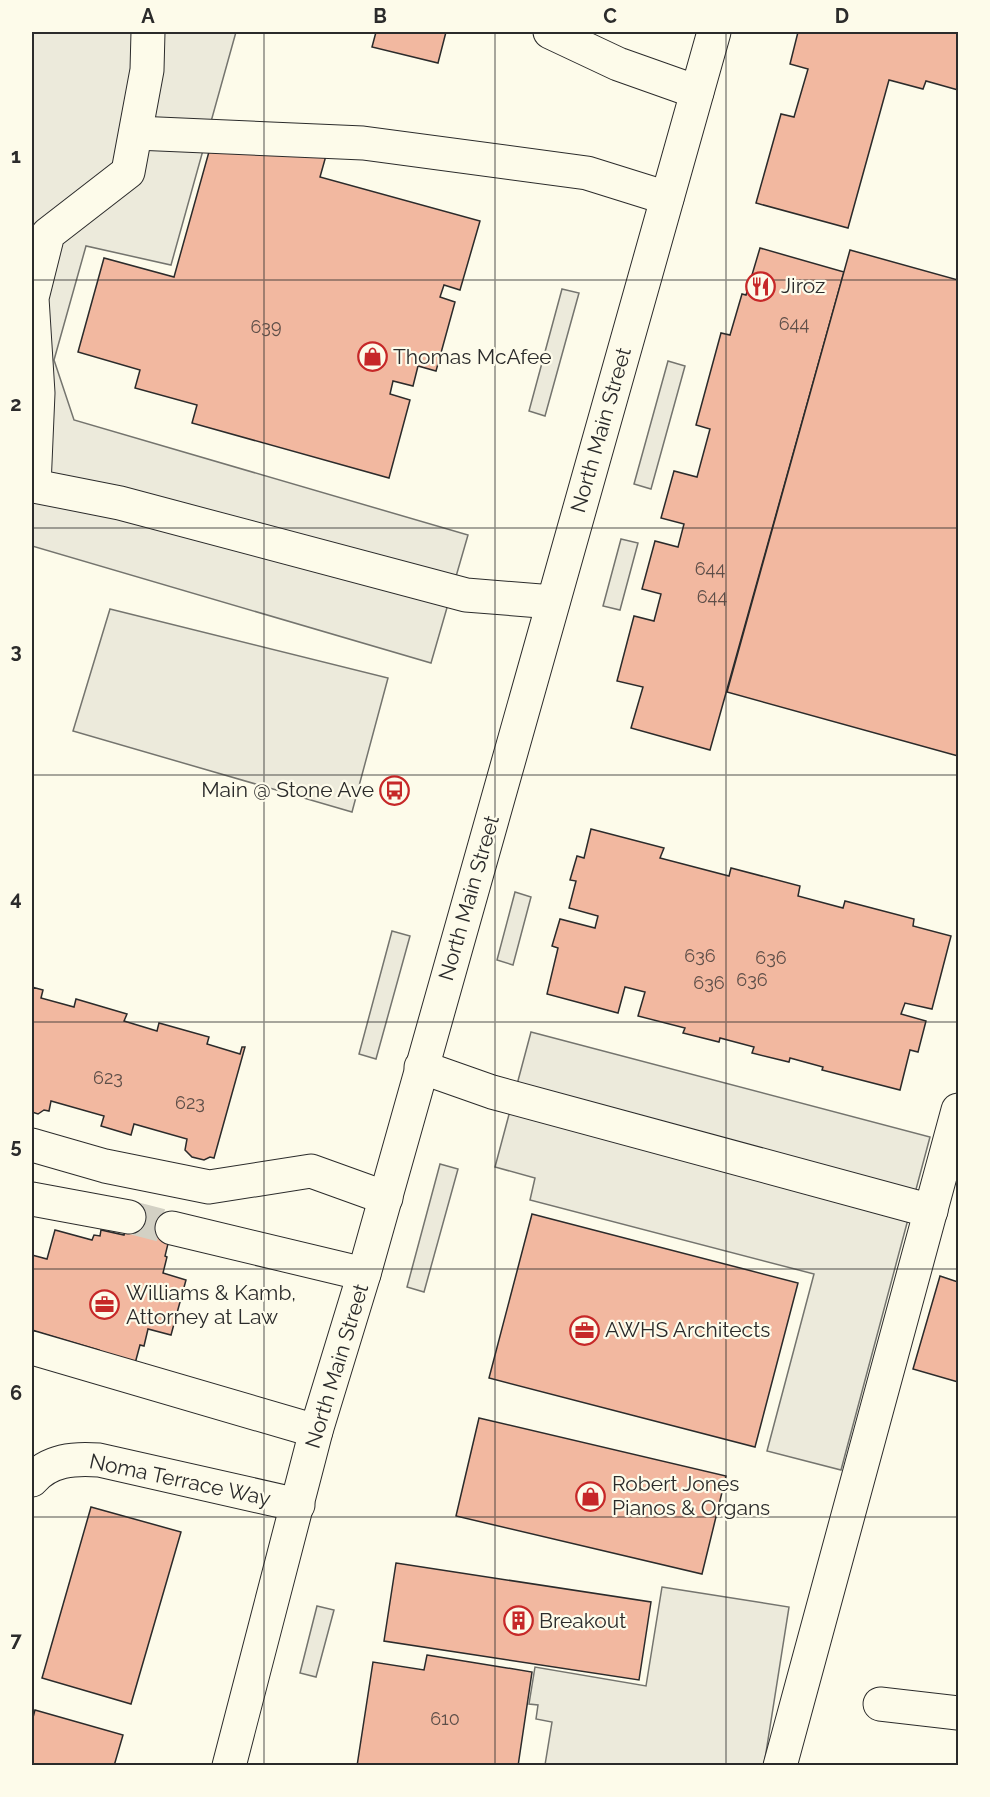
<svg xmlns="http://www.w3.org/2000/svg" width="990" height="1797" font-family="Raleway,sans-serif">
  <rect width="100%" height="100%" fill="#fdfbea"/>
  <g fill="#eceadb" stroke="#74746e" stroke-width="1.5">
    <path d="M 32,32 L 236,32 L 171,265 L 86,246 L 54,360 L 74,420 L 468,535 L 431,663 L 32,546 Z"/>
    <path d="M 562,289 L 579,293 L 545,416 L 529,411 Z"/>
    <path d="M 668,361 L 685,366 L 651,489 L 634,484 Z"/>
    <path d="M 621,539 L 638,543 L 620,610 L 603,606 Z"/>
    <path d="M 110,609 L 388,678 L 352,812 L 73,731 Z"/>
    <path d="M 515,892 L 531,897 L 513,965 L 497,960 Z"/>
    <path d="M 392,931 L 410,936 L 376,1059 L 359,1054 Z"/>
    <path d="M 531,1032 L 930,1137 L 841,1470 L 767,1451 L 814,1274 L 530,1200 L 535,1178 L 495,1167 Z"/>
    <path d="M 440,1164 L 458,1169 L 424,1292 L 407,1287 Z"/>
    <path d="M 662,1587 L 789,1607 L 764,1765 L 545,1765 L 552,1722 L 536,1719 L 538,1705 L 529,1704 L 535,1667 L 646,1686 Z"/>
    <path d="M 317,1606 L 334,1610 L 316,1677 L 300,1673 Z"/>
  </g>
  <g fill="#f2b8a0" stroke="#2b2b2b" stroke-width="1.5">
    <path d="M 376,32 L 446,32 L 438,63 L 372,47 Z"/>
    <path d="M 798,32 L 958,32 L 958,90 L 926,81 L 923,89 L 889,80 L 848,228 L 756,203 L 781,114 L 794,117 L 808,69 L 790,64 Z"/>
    <path d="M 212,141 L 329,145 L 320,177 L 480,221 L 460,290 L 444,285 L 440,297 L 455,302 L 436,371 L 418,366 L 413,386 L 393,381 L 390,394 L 410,400 L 389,478 L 192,423 L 197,405 L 135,388 L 140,370 L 78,352 L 104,258 L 174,277 Z"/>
    <path d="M 760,248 L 844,272 L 710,750 L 631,728 L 643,687 L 617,681 L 634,616 L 654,621 L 661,594 L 642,589 L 655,541 L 678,547 L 684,524 L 661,518 L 674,471 L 697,477 L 710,429 L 696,425 L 721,333 L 730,335 L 742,294 L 746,295 Z"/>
    <path d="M 850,250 L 958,280 L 958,756 L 727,692 Z"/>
    <path d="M 591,829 L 664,848 L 660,858 L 729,876 L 731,868 L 800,886 L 798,896 L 843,908 L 845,901 L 914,919 L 913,926 L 951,936 L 932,1009 L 905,1003 L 901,1014 L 926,1021 L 918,1052 L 910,1050 L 900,1090 L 822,1070 L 823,1067 L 790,1058 L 789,1062 L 752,1053 L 754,1047 L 720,1038 L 719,1042 L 683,1033 L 685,1028 L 638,1016 L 645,992 L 625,987 L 618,1013 L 547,994 L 558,948 L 552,946 L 560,919 L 595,928 L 598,916 L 569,908 L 576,881 L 570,880 L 577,856 L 584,858 Z"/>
    <path d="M 32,987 L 43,990 L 41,998 L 74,1007 L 76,999 L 127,1014 L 124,1021 L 157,1031 L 159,1023 L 209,1037 L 207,1044 L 240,1054 L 242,1047 L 245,1047 L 214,1158 L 210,1157 L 204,1160 L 192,1157 L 185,1150 L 187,1139 L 134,1124 L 131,1135 L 101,1126 L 104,1116 L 51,1101 L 49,1111 L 44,1110 L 38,1114 L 32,1112 Z"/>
    <path d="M 132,1208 L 174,1219 L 165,1256 L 167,1257 L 163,1273 L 186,1280 L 171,1335 L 148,1329 L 144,1346 L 140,1345 L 133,1371 L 96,1361 L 99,1350 L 32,1330 L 32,1255 L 47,1259 L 55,1230 L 92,1240 L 94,1235 L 100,1236 L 101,1230 L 124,1235 Z"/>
    <path d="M 532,1214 L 798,1283 L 755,1447 L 489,1378 Z"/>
    <path d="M 940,1276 L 958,1282 L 958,1382 L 913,1369 Z"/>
    <path d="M 479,1418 L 726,1476 L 702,1574 L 456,1516 Z"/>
    <path d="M 91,1507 L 181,1532 L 131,1704 L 42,1678 Z"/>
    <path d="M 396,1563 L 651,1602 L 639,1680 L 384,1641 Z"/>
    <path d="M 427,1655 L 532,1672 L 518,1766 L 357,1766 L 373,1662 L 424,1670 Z"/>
    <path d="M 35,1710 L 123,1735 L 114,1766 L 32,1766 L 32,1721 Z"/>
  </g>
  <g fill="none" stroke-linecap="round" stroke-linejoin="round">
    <path stroke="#d3d1c4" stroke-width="33" stroke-dasharray="33 16" stroke-linecap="butt" d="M 129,1217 L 172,1228"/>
    <defs>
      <g id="minor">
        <path d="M 148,32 L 147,70 L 128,172 L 48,234 L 32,298 L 38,393 L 34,486 L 120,503 L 466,595 L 553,602"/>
        <path d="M 550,32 L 618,64 L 697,92"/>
        <path d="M 136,133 L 363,143 L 587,173 L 667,198"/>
        <path d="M 421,1067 L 492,1092 L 931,1211"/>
        <path d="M 32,1145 L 105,1166 L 209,1187 L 311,1171 L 386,1198"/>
        <path d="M 32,1199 L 129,1217"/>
        <path d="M 172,1228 L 364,1274"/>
        <path d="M 32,1348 L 316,1431"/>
        <path d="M 32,1480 C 49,1460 74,1458 99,1460 L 298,1505"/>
        <path d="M 880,1704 L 958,1713"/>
        <path d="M 229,1766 L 316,1431 L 364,1274 L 714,32"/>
        <path d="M 780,1766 L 958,1110"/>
      </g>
    </defs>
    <use href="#minor" stroke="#2b2b2b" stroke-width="35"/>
    <use href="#minor" stroke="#fdfbea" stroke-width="33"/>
  </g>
  <path fill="none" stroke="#2b2b2b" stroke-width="1.5" stroke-opacity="0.55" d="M 264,32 L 264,1766M 495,32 L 495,1766M 726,32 L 726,1766M 32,280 L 958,280M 32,528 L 958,528M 32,775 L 958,775M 32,1022 L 958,1022M 32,1269 L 958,1269M 32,1517 L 958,1517"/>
  <defs>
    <symbol id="restaurant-ring" viewBox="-11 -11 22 22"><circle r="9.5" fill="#fdfbea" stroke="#c62828" stroke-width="1.5"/><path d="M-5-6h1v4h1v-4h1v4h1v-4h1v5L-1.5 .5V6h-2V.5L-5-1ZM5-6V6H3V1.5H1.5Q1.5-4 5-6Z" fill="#c62828"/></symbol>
    <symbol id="shop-ring" viewBox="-11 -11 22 22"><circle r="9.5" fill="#fdfbea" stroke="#c62828" stroke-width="1.5"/><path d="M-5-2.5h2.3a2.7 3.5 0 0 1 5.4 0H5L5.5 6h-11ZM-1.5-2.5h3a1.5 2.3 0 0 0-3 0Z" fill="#c62828"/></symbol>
    <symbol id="bus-ring" viewBox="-11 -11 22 22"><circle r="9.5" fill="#fdfbea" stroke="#c62828" stroke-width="1.5"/><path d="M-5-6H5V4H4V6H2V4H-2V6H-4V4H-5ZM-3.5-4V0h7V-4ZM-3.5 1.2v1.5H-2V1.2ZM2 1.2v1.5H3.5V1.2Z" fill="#c62828"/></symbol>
    <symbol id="office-ring" viewBox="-11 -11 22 22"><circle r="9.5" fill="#fdfbea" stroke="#c62828" stroke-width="1.5"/><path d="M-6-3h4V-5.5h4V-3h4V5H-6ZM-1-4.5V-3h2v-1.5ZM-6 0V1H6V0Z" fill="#c62828"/></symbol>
    <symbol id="building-ring" viewBox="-11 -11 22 22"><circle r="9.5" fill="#fdfbea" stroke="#c62828" stroke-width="1.5"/><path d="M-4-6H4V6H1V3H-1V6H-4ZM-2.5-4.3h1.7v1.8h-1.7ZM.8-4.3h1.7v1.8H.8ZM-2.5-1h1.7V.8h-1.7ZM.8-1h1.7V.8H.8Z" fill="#c62828"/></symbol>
  </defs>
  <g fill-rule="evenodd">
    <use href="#restaurant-ring" x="744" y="270" width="33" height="33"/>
    <use href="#shop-ring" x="356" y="340" width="33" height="33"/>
    <use href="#bus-ring" x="378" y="774" width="33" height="33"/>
    <use href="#office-ring" x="88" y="1288" width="33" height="33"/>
    <use href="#office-ring" x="568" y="1314" width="33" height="33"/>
    <use href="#shop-ring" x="574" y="1480" width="33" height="33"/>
    <use href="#building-ring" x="502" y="1604" width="33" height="33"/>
  </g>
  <g text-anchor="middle" stroke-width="4.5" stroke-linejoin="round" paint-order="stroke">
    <g font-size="18" fill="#5d4e48">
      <text x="794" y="330">644</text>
      <text x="266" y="333">639</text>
      <text x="710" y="575">644</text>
      <text x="712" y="603">644</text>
      <text x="700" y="962">636</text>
      <text x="771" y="964">636</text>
      <text x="752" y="986">636</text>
      <text x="709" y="989">636</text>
      <text x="108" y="1084">623</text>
      <text x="190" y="1109">623</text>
      <text x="445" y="1725">610</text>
    </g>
    <g font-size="21" fill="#2b2b2b" stroke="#fdfbea" text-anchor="start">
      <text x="781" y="293">Jiroz</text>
      <text x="393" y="364">Thomas McAfee</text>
      <text x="374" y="797" text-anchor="end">Main @ Stone Ave</text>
      <text x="126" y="1300">Williams &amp; Kamb,<tspan x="126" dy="24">Attorney at Law</tspan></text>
      <text x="605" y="1337">AWHS Architects</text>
      <text x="612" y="1491">Robert Jones<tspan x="612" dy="24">Pianos &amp; Organs</tspan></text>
      <text x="539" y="1628">Breakout</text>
    </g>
    <g font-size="21" fill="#2b2b2b" stroke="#fdfbea">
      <text transform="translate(601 430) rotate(-74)" y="7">North Main Street</text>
      <text transform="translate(469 898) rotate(-74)" y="7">North Main Street</text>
      <text transform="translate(337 1366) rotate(-73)" y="7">North Main Street</text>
      <text transform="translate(180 1480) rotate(12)" y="7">Noma Terrace Way</text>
    </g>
  </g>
  <rect width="990" height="1797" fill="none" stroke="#fdfbea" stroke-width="66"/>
  <rect x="33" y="33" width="924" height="1731" fill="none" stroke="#2b2b2b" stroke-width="2"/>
  <g font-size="20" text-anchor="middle" font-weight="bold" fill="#2b2b2b">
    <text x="148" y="23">A</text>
    <text x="380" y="23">B</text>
    <text x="610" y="23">C</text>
    <text x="842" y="23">D</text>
    <text x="16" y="163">1</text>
    <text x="16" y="411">2</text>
    <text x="16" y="658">3</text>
    <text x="16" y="905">4</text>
    <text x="16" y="1153">5</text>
    <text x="16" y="1400">6</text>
    <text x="16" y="1647">7</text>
  </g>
</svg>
